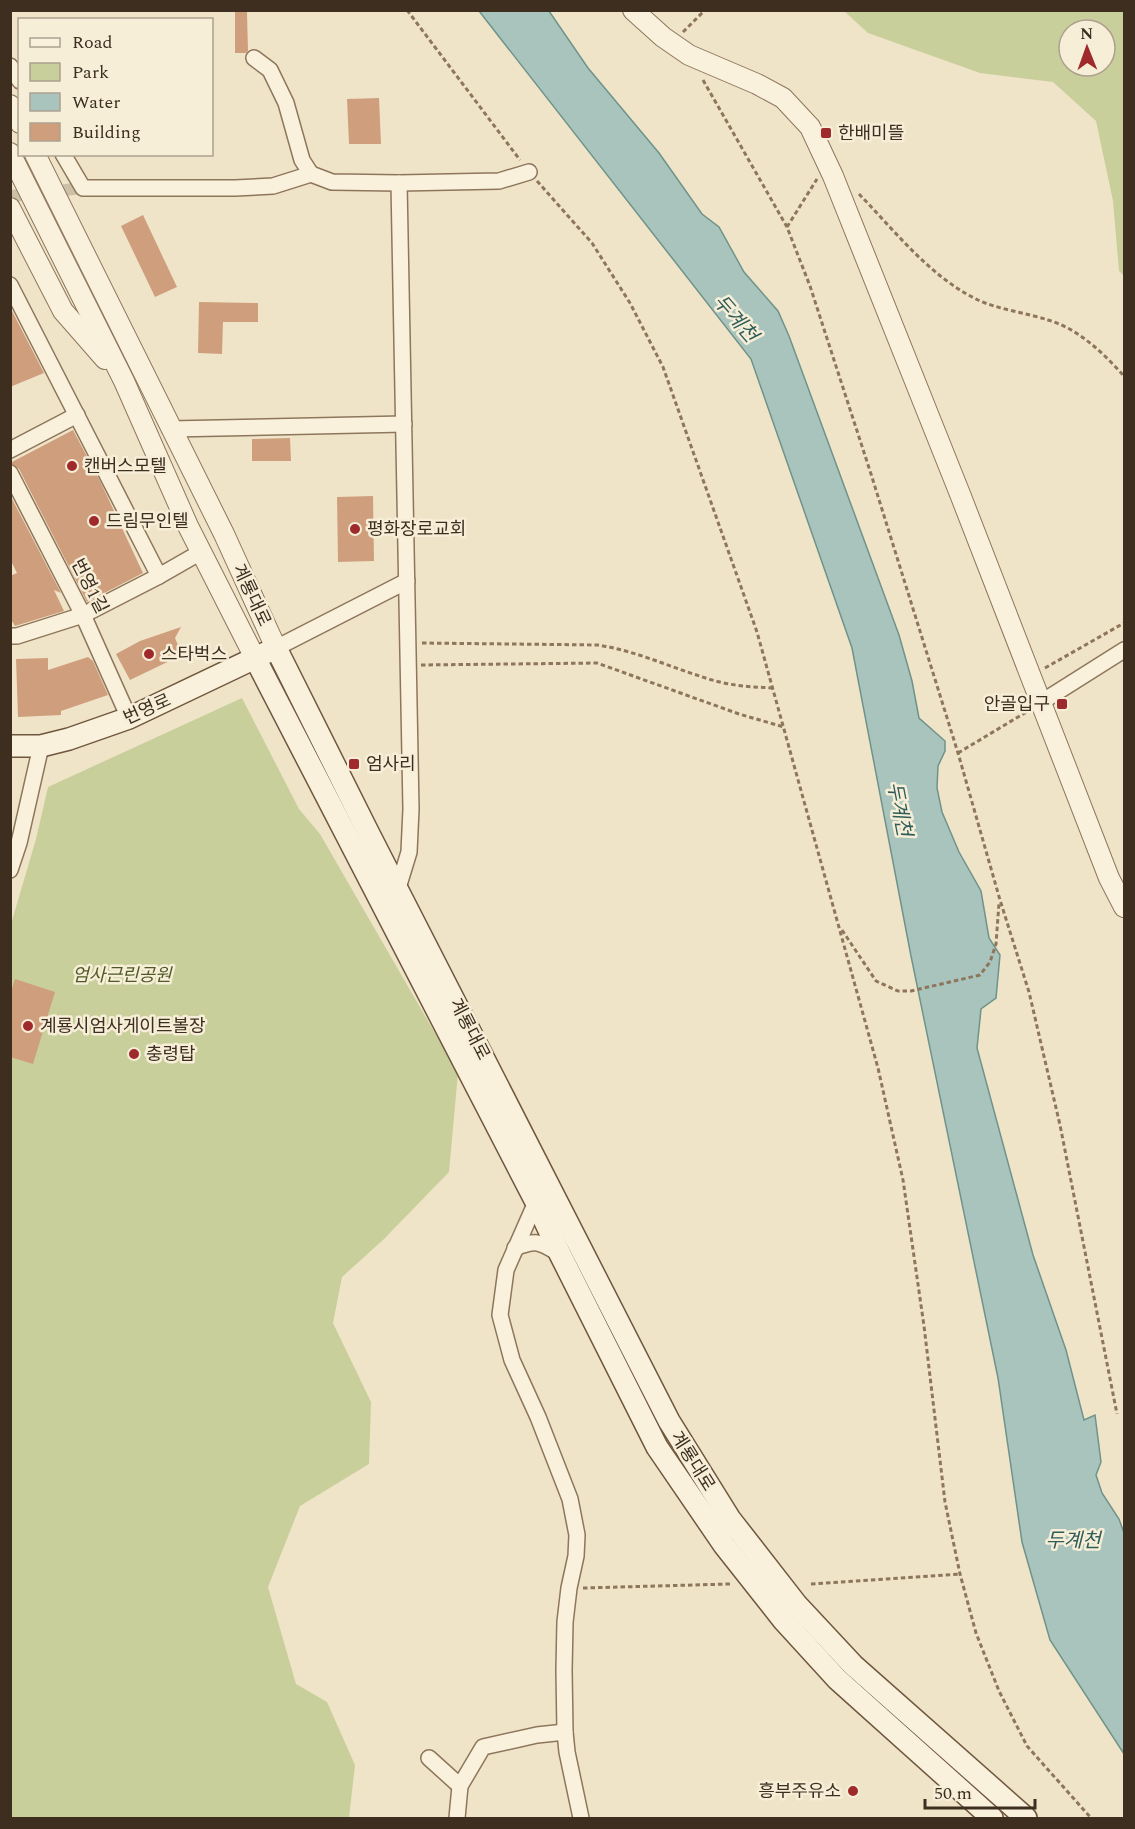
<svg xmlns="http://www.w3.org/2000/svg" width="1135" height="1829" font-family="Spectral,'Noto Sans KR',serif">
  <rect width="100%" height="100%" fill="#f0e4c8"/>
  <g fill="#c9cf9b" fill-rule="evenodd">
    <path d="M 844,11 L 1124,11 L 1124,276 L 1119,271 L 1113,201 L 1096,121 L 1053,82 L 980,73 L 868,33 ZM 1069,30 L 1105,30 L 1105,66 L 1069,66 Z"/>
    <path d="M 242,698 L 299,809 L 320,834 L 458,1073 L 449,1172 L 383,1240 L 342,1277 L 333,1323 L 371,1402 L 369,1464 L 300,1506 L 268,1587 L 296,1684 L 327,1702 L 355,1765 L 349,1818 L 11,1818 L 11,924 L 36,839 L 48,787 Z"/>
  </g>
  <path fill="#a9c4bc" stroke="#6f938a" stroke-width="1.5" d="M 479,11 L 549,11 L 588,68 L 659,153 L 702,214 L 719,227 L 744,272 L 778,311 L 789,336 L 899,635 L 912,681 L 919,718 L 945,741 L 945,751 L 938,766 L 937,788 L 942,812 L 959,852 L 981,891 L 989,938 L 1000,955 L 996,998 L 981,1009 L 977,1048 L 1033,1255 L 1066,1350 L 1084,1420 L 1095,1415 L 1101,1462 L 1096,1475 L 1102,1493 L 1119,1519 L 1124,1533 L 1124,1754 L 1050,1640 L 1022,1542 L 998,1378 L 911,956 L 852,648 L 751,359 Z"/>
  <g fill="#cf9f7d">
    <path d="M 235,12 L 247,12 L 248,51 L 246,53 L 235,53 Z"/>
    <path d="M 379,98 L 381,144 L 349,144 L 347,99 Z"/>
    <path d="M 143,215 L 177,287 L 155,297 L 121,226 Z"/>
    <path d="M 199,302 L 258,303 L 258,322 L 223,322 L 222,354 L 198,353 Z"/>
    <path d="M 10,307 L 44,373 L 10,387 Z"/>
    <path d="M 73,430 L 101,483 L 143,573 L 87,602 L 19,469 L 10,463 Z"/>
    <path d="M 290,438 L 291,461 L 252,461 L 252,439 Z"/>
    <path d="M 10,495 L 61,593 L 54,590 L 64,611 L 15,626 L 10,618 L 10,576 L 17,573 L 10,559 Z"/>
    <path d="M 373,496 L 374,561 L 338,562 L 337,497 Z"/>
    <path d="M 181,627 L 175,638 L 182,655 L 130,680 L 116,654 L 140,641 Z"/>
    <path d="M 88,657 L 93,661 L 108,695 L 61,711 L 61,715 L 18,717 L 16,659 L 48,658 L 48,670 Z"/>
    <path d="M 15,979 L 55,992 L 33,1064 L 10,1057 L 10,995 Z"/>
  </g>
  <g fill="none" stroke-linecap="round" stroke-linejoin="round">
    <path stroke="#ccc0a6" stroke-width="12" stroke-dasharray="12 6" stroke-linecap="butt" d="M 10,196 L 83,188"/>
    <defs>
      <g id="minor">
        <path d="M 254,58 L 270,70 L 286,103 L 302,160 L 311,174"/>
        <path d="M 10,66 L 20,81"/>
        <path d="M 63,154 L 83,188 L 235,188 L 273,186 L 311,174 L 332,182 L 399,183 L 499,181 L 529,172"/>
        <path d="M 10,285 L 159,576"/>
        <path d="M 170,429 L 404,424"/>
        <path d="M 10,450 L 77,415"/>
        <path d="M 10,473 L 83,615 L 129,718"/>
        <path d="M 10,636 L 17,636 L 83,615 L 159,576 L 201,552"/>
        <path d="M 276,648 L 407,581"/>
        <path d="M 1040,703 L 1124,650"/>
        <path d="M 10,870 L 19,843 L 41,746"/>
        <path d="M 398,888 L 409,852 L 411,809 L 399,183"/>
        <path d="M 536,1202 L 506,1270 L 500,1315 L 512,1360 L 538,1417 L 570,1499 L 577,1535 L 576,1556 L 569,1588 L 565,1622 L 564,1670 L 565,1732 L 567,1752 L 581,1818"/>
        <path d="M 515,1248 C 537,1239 540,1242 560,1254"/>
        <path d="M 429,1758 L 460,1786"/>
        <path d="M 457,1818 L 460,1786 L 483,1747 L 537,1735 L 565,1732"/>
      </g>
      <g id="tertiary">
        <path d="M 633,10 L 663,37 L 689,55 L 757,84 L 783,98 L 810,127 L 833,176 L 960,494 L 1109,878 L 1124,907"/>
        <path d="M 10,105 L 20,123"/>
        <path d="M 10,153 L 124,381 L 188,526 L 255,658"/>
        <path d="M 35,154 L 224,534 L 276,648"/>
        <path d="M 10,208 L 63,311 L 105,359"/>
      </g>
      <g id="secondary">
        <path d="M 255,658 L 536,1202 L 560,1254 L 657,1447 L 724,1545 L 784,1621 L 837,1679 L 992,1818"/>
        <path d="M 10,746 L 41,746 L 69,739 L 129,718 L 276,648 L 368,832 L 669,1421 L 730,1519 L 797,1605 L 853,1665 L 1026,1818"/>
      </g>
    </defs>
    <use href="#minor" stroke="#8d765c" stroke-width="18"/>
    <use href="#tertiary" stroke="#8d765c" stroke-width="22"/>
    <use href="#secondary" stroke="#6f573f" stroke-width="24"/>
    <g stroke="#8d765c" stroke-width="3" stroke-dasharray="4.5 3" stroke-linecap="butt">
      <path d="M 407,10 L 520,160"/>
      <path d="M 683,32 L 705,10"/>
      <path d="M 703,80 L 787,227 L 810,286 L 871,474 L 958,753 L 1000,900 L 1029,992 L 1060,1125 L 1117,1414"/>
      <path d="M 537,181 L 592,243 L 630,303 L 663,367 L 757,632 L 878,1068 L 903,1180 L 924,1326 L 945,1502 L 960,1574 L 976,1633 L 999,1691 L 1027,1746 L 1091,1818"/>
      <path d="M 859,194 C 895,231 930,277 978,300 C 997,309 1027,313 1048,320 C 1079,329 1103,353 1124,376"/>
      <path d="M 787,227 L 817,179"/>
      <path d="M 422,643 L 598,645 C 637,651 672,668 709,679 C 730,686 752,687 774,688"/>
      <path d="M 421,665 L 597,663 L 739,714 L 784,727"/>
      <path d="M 1045,668 L 1124,623"/>
      <path d="M 958,753 L 1028,711"/>
      <path d="M 842,930 L 876,981 L 898,991 L 911,991 L 980,975 L 990,962 L 996,944 L 999,903"/>
      <path d="M 811,1584 L 960,1574"/>
      <path d="M 583,1588 L 730,1584"/>
    </g>
    <use href="#minor" stroke="#faf1dc" stroke-width="15"/>
    <use href="#tertiary" stroke="#faf1dc" stroke-width="20"/>
    <use href="#secondary" stroke="#faf1dc" stroke-width="21"/>
  </g>
  <g fill="#9e2a2b" stroke="#f7eed8" stroke-width="2">
    <rect x="820" y="127" width="12" height="12" rx="3"/>
    <circle cx="72" cy="466" r="6"/>
    <circle cx="94" cy="521" r="6"/>
    <circle cx="355" cy="529" r="6"/>
    <circle cx="149" cy="654" r="6"/>
    <rect x="1056" y="698" width="12" height="12" rx="3"/>
    <rect x="348" y="758" width="12" height="12" rx="3"/>
    <circle cx="28" cy="1026" r="6"/>
    <circle cx="134" cy="1054" r="6"/>
    <circle cx="853" cy="1791" r="6"/>
  </g>
  <g text-anchor="middle" stroke-width="5" stroke-linejoin="round" paint-order="stroke">
    <g font-size="18" fill="#3d2e20" stroke="#f7eed8" text-anchor="start">
      <text x="838" y="139">한배미뜰</text>
      <text x="84" y="472">캔버스모텔</text>
      <text x="106" y="527">드림무인텔</text>
      <text x="367" y="535">평화장로교회</text>
      <text x="161" y="660">스타벅스</text>
      <text x="1050" y="710" text-anchor="end">안골입구</text>
      <text x="366" y="770">엄사리</text>
      <text x="40" y="1032">계룡시엄사게이트볼장</text>
      <text x="146" y="1060">충령탑</text>
      <text x="841" y="1797" text-anchor="end">흥부주유소</text>
    </g>
    <g font-size="18" fill="#3d2e20" stroke="#f7eed8">
      <text transform="translate(90 586) rotate(63)" y="6">번영1길</text>
      <text transform="translate(252 595) rotate(65)" y="6">계룡대로</text>
      <text transform="translate(147 709) rotate(-24)" y="6">번영로</text>
      <text transform="translate(470 1029) rotate(63)" y="6">계룡대로</text>
      <text transform="translate(693 1461) rotate(58)" y="6">계룡대로</text>
    </g>
    <g font-size="18" font-style="italic" fill="#4d5a26" stroke="#f7eed8">
      <text x="122" y="981">엄사근린공원</text>
    </g>
    <g font-size="20" font-style="italic" fill="#2f5d5a" stroke="#f7eed8">
      <text transform="translate(736 318) rotate(49)" y="7">두계천</text>
      <text transform="translate(900 809) rotate(79)" y="7">두계천</text>
      <text x="1073" y="1547">두계천</text>
    </g>
  </g>
  <rect width="1135" height="1829" fill="none" stroke="#3d2e20" stroke-width="24"/>
  <rect x="18" y="18" width="195" height="138" fill="#f7eed8" stroke="#ada18e" stroke-width="1.5"/>
  <rect x="30" y="38" width="30" height="9" fill="#faf1dc" stroke="#ada18e" stroke-width="1.5"/>
  <text x="72" y="48" font-size="18" fill="#3d2e20">Road</text>
  <rect x="30" y="63" width="30" height="18" fill="#c9cf9b" stroke="#ada18e" stroke-width="1.5"/>
  <text x="72" y="78" font-size="18" fill="#3d2e20">Park</text>
  <rect x="30" y="93" width="30" height="18" fill="#a9c4bc" stroke="#ada18e" stroke-width="1.5"/>
  <text x="72" y="108" font-size="18" fill="#3d2e20">Water</text>
  <rect x="30" y="123" width="30" height="18" fill="#cf9f7d" stroke="#ada18e" stroke-width="1.5"/>
  <text x="72" y="138" font-size="18" fill="#3d2e20">Building</text>
  <g transform="translate(1087 48) rotate(359)"><circle r="28" fill="#f7eed8" stroke="#ada18e" stroke-width="1.5"/>
  <path d="M0-4.5L10 22L0 15L-10 22Z" fill="#9e2a2b"/>
  <text y="-9" font-size="16" font-weight="bold" text-anchor="middle" fill="#3d2e20">N</text>
  </g>
  <path d="M925 1799v9h110v-9" fill="none" stroke="#3d2e20" stroke-width="3"/>
  <text x="934" y="1799" font-size="18" fill="#3d2e20" stroke="#f7eed8" stroke-width="4.5" paint-order="stroke">50 m</text>
</svg>
